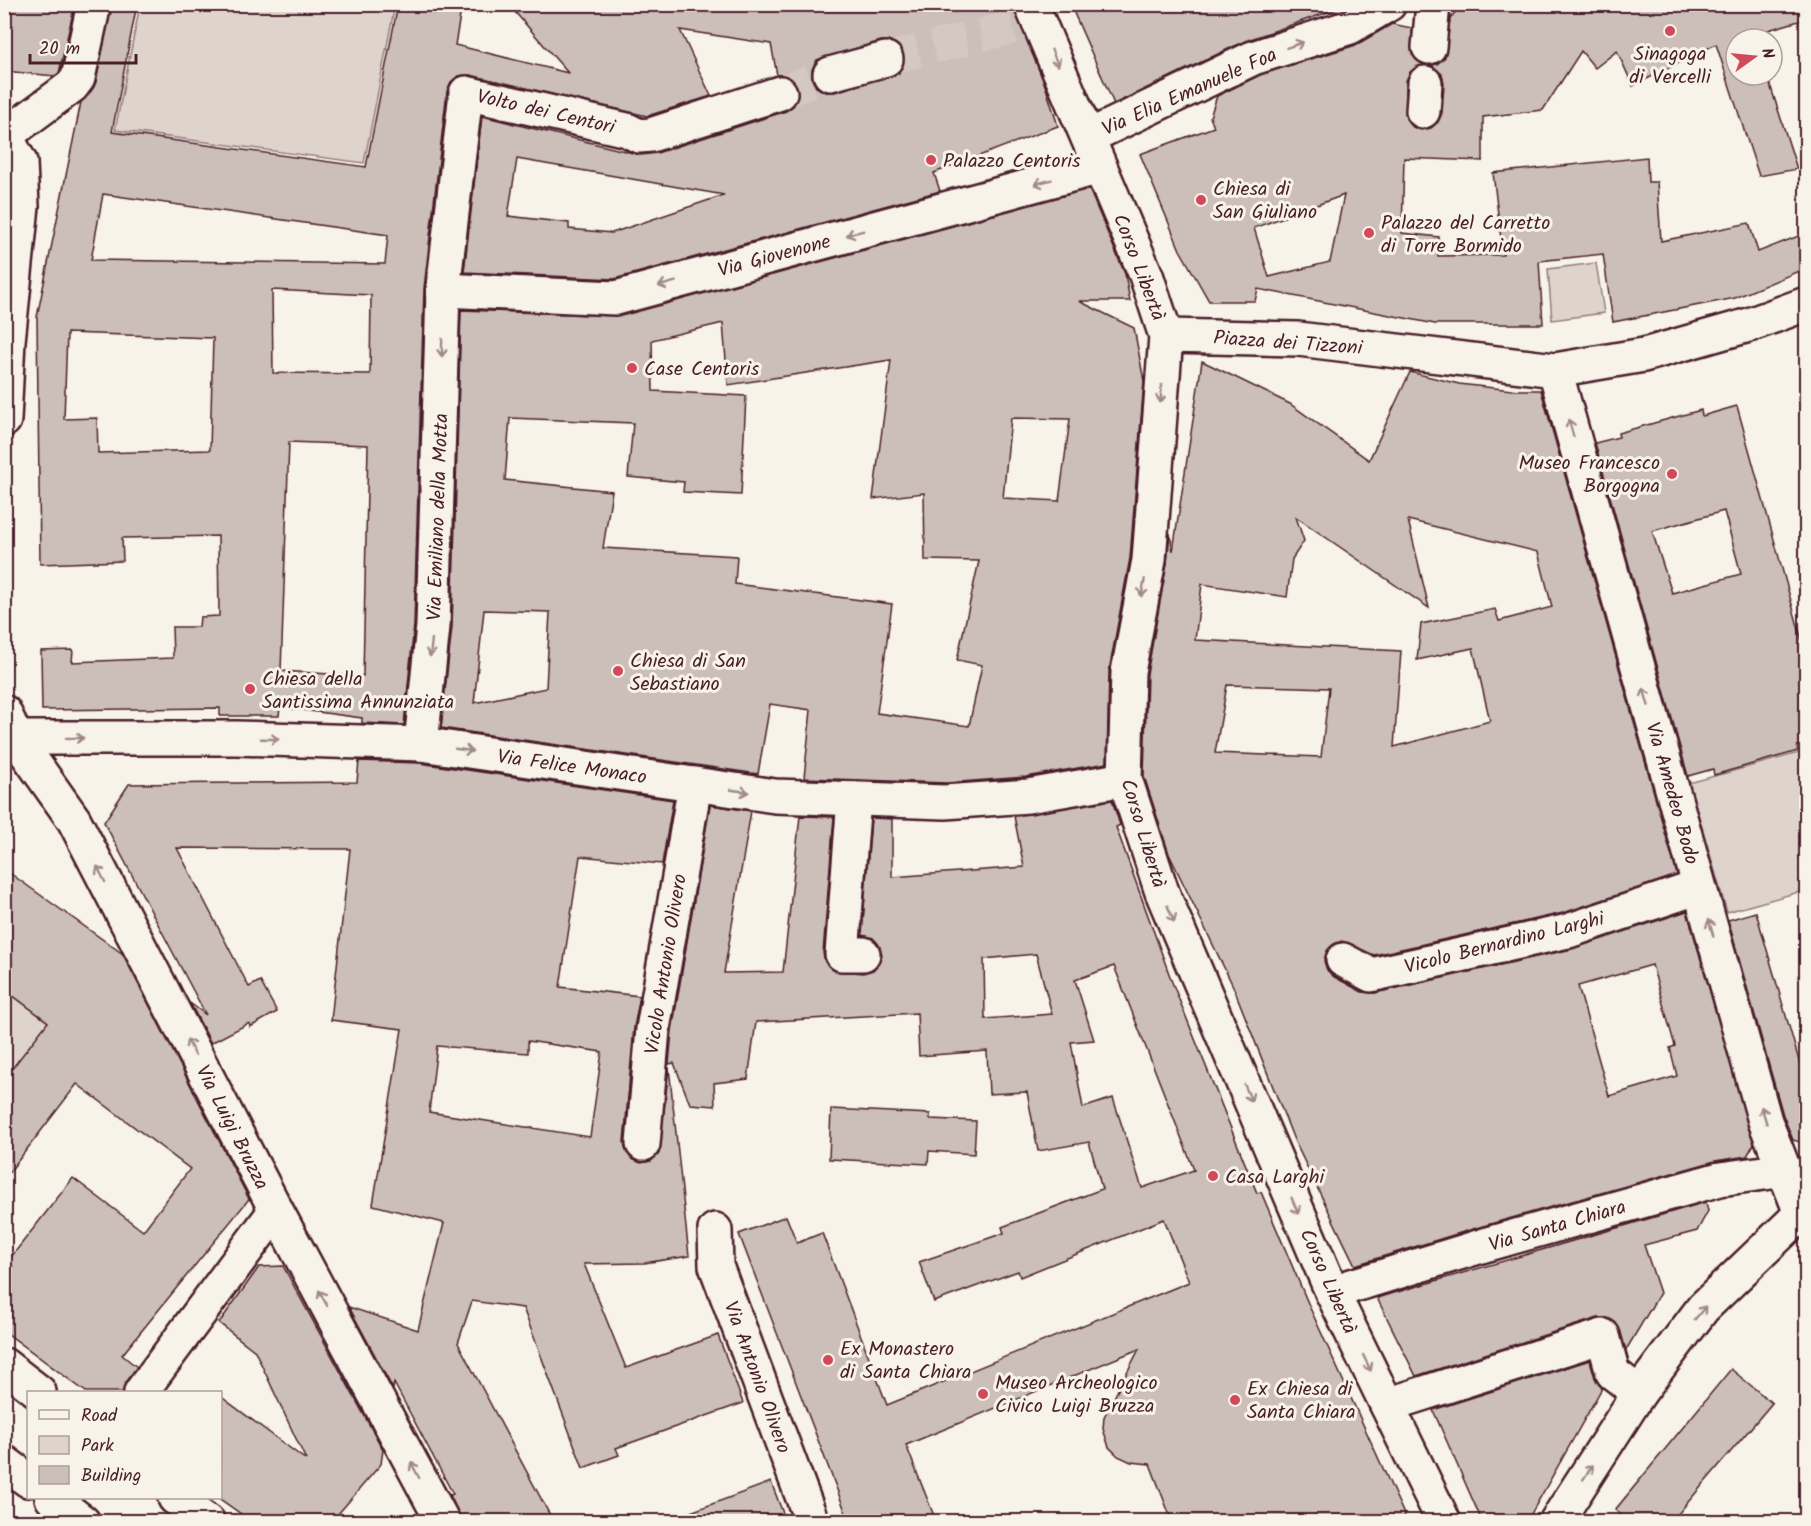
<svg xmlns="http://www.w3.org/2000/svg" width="1811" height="1526" font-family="Kalam,sans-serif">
  <rect width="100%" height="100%" fill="#f7f3e8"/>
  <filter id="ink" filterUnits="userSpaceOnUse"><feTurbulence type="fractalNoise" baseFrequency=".0167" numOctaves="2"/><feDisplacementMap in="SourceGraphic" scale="12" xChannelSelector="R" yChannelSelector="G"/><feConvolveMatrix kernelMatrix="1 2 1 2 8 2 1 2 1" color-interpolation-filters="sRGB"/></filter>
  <g filter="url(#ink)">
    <g fill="#ded4cc" stroke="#947a7c" stroke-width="1.5">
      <path d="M 140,5 L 395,5 L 364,163 L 115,130 Z"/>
      <path d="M 1596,263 L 1604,313 L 1552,320 L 1548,269 Z"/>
      <path d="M 1806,751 L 1806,890 L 1727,912 L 1689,783 Z"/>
      <path d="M 4,989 L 48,1022 L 5,1079 L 4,1079 Z"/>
    </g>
    <g fill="#ccbfb9" stroke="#4a1f2b" stroke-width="1.5" fill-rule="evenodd">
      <path d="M 4,4 L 75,4 L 59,73 L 55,76 L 4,71 Z"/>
      <path d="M 112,4 L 137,4 L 112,132 L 366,167 L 398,4 L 462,4 L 455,45 L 568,73 L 508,4 L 1013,4 L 1046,88 L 1058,126 L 934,173 L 940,191 L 614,279 L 464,272 L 482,116 L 641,155 L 657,153 L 786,111 L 794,105 L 798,96 L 798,87 L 793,80 L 784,75 L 777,75 L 771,44 L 680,30 L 711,96 L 647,116 L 470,75 L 459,76 L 451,82 L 447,91 L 424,288 L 414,625 L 404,725 L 362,723 L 362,718 L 280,707 L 279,716 L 220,716 L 220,708 L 42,710 L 41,651 L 73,650 L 72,662 L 173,658 L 172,627 L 199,627 L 200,617 L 219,616 L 218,536 L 122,538 L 123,561 L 40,564 L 37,317 L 81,102 L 96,82 ZM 881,41 L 891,41 L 899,45 L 904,54 L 904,64 L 899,73 L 835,92 L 825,92 L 816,87 L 812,79 L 812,70 L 817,60 ZM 517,159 L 724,195 L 612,233 L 569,229 L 569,223 L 508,216 ZM 103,194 L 388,235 L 385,264 L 91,260 ZM 272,290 L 371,295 L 370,374 L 273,373 ZM 67,333 L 213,338 L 210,450 L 98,453 L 97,418 L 64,419 ZM 289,442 L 368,445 L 363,676 L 281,671 Z"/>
      <path d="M 1070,4 L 1351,4 L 1245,41 L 1114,104 Z"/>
      <path d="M 1462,4 L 1806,4 L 1806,19 L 1754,34 L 1756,39 L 1736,39 L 1736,75 L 1767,75 L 1797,169 L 1759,176 L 1716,44 L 1633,86 L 1617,51 L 1595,68 L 1581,51 L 1543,110 L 1483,117 L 1483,161 L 1404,158 L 1402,233 L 1439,237 L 1438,256 L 1503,255 L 1493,173 L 1647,157 L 1648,182 L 1657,182 L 1661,241 L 1749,223 L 1758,252 L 1806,233 L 1806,268 L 1735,298 L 1613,322 L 1603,254 L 1539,261 L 1543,324 L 1435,324 L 1258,289 L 1255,301 L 1209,301 L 1180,250 L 1140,154 L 1214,127 L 1210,117 L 1217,96 L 1260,75 L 1356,45 L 1392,24 L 1412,28 L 1412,54 L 1424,65 L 1410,72 L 1406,81 L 1406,119 L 1413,127 L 1421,130 L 1431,128 L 1438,122 L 1442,113 L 1444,84 L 1442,74 L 1430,65 L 1437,64 L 1445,57 L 1450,19 ZM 1344,195 L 1330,262 L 1269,277 L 1254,228 Z"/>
      <path d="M 1089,189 L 1125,274 L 1130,301 L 1079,301 L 1134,328 L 1144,381 L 1130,558 L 1109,671 L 1107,763 L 1026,777 L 947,783 L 804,778 L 811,710 L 770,704 L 758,774 L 441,728 L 452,627 L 461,310 L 621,316 ZM 723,323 L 728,385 L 891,360 L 873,499 L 924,493 L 925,560 L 979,561 L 957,660 L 982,665 L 969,726 L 877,713 L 892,604 L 735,584 L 737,556 L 603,548 L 612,491 L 505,480 L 510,418 L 633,423 L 628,477 L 684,482 L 683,492 L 741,495 L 746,396 L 653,391 L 652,340 ZM 1011,418 L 1070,419 L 1059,501 L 1003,498 ZM 484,610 L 550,612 L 546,688 L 474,703 Z"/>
      <path d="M 1202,361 L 1290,404 L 1369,460 L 1410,372 L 1459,384 L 1512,390 L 1541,390 L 1677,875 L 1563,913 L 1374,955 L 1342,941 L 1334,944 L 1327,951 L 1324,961 L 1327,970 L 1334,977 L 1362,992 L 1375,993 L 1572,949 L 1687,911 L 1754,1144 L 1747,1156 L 1715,1161 L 1483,1226 L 1355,1265 L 1294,1140 L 1233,986 L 1169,854 L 1144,776 L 1147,674 L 1167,563 L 1170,533 L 1173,551 ZM 1296,517 L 1429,608 L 1408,520 L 1538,552 L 1552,607 L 1499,621 L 1495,609 L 1421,624 L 1417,660 L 1473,648 L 1490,721 L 1394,747 L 1401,651 L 1195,640 L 1202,584 L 1287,597 L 1292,559 L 1304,541 ZM 1227,685 L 1329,688 L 1321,757 L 1215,753 ZM 1652,965 L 1675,1046 L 1670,1048 L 1677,1076 L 1609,1096 L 1578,986 Z"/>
      <path d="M 1737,406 L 1806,655 L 1806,744 L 1797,746 L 1798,751 L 1714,775 L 1713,769 L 1688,776 L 1595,443 L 1619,437 L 1618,433 L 1701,410 L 1702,416 ZM 1724,511 L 1741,574 L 1672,593 L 1652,531 Z"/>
      <path d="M 359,761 L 419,763 L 673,800 L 662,864 L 580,856 L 560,987 L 640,996 L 634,1027 L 624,1142 L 626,1151 L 632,1159 L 641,1163 L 651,1161 L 659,1154 L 669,1067 L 689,1256 L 644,1263 L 584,1264 L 626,1368 L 718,1335 L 743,1403 L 616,1448 L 619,1455 L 583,1468 L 523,1308 L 472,1301 L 458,1343 L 553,1521 L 462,1521 L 450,1495 L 453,1494 L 394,1383 L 393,1389 L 349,1307 L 418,1330 L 444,1223 L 373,1205 L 402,1029 L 331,1020 L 350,849 L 177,848 L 249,987 L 260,981 L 277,1012 L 250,1027 L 249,1023 L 211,1043 L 190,1003 L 206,1015 L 104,822 L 129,784 L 357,782 ZM 528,1041 L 602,1052 L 590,1137 L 429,1112 L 437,1046 L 528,1053 Z"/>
      <path d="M 1112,800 L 1120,825 L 1116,827 L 1172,982 L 1257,1193 L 1261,1192 L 1310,1308 L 1407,1521 L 1172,1521 L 1150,1464 L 1131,1462 L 1118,1456 L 1109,1447 L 1103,1429 L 1104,1417 L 1139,1349 L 906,1445 L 936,1521 L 849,1521 L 739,1234 L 786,1216 L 797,1243 L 822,1233 L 887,1405 L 1189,1282 L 1164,1219 L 1020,1277 L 1018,1271 L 934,1302 L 919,1262 L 1004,1233 L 1002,1227 L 1102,1189 L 1089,1142 L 1038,1151 L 1027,1092 L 989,1094 L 987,1051 L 919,1056 L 917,1013 L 756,1022 L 748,1079 L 714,1083 L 715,1106 L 690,1104 L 674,1063 L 669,1064 L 672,1031 L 710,805 L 751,811 L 724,973 L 783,972 L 800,816 L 834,817 L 823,953 L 825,962 L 833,970 L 863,973 L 873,970 L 879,963 L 882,955 L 879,945 L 873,938 L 862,935 L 871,818 L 892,819 L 892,877 L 1024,867 L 1014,816 ZM 1036,954 L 1052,1014 L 985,1019 L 984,959 ZM 1114,966 L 1194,1170 L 1142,1188 L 1113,1098 L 1083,1108 L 1071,1042 L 1094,1040 L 1075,980 Z"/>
      <path d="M 4,869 L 123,954 L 249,1199 L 122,1355 L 137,1367 L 126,1381 L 123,1392 L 86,1392 L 4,1331 L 4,1266 L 73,1178 L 143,1231 L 190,1169 L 77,1084 L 4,1179 L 4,1079 L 48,1022 L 4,989 Z"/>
      <path d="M 1756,912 L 1806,1085 L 1806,1144 L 1793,1140 L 1783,1115 L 1728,920 Z"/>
      <path d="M 831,1109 L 930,1114 L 930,1119 L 976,1121 L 974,1154 L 929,1151 L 928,1164 L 829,1159 Z"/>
      <path d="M 1706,1202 L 1708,1211 L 1697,1231 L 1644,1245 L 1660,1293 L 1626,1350 L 1616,1323 L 1608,1318 L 1598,1318 L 1416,1376 L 1377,1298 Z"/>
      <path d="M 283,1266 L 383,1450 L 381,1464 L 332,1521 L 251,1521 L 220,1499 L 220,1396 L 306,1460 L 255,1351 L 219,1323 L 259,1267 Z"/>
      <path d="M 1590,1360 L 1595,1378 L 1602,1388 L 1527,1521 L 1482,1521 L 1433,1410 Z"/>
      <path d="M 1731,1369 L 1772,1403 L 1672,1521 L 1629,1521 L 1615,1510 Z"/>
      <path d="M 771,1482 L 786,1521 L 673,1521 L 672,1519 Z"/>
    </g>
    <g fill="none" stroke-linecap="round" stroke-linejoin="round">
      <g stroke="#d4c9c2" stroke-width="33" stroke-dasharray="33 16" stroke-linecap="butt">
        <path d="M 886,59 L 1026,24"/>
        <path d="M 780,93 L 830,74"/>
      </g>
      <defs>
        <g id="street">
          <path d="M 1031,4 L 1146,275 L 1166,336 L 1149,560 L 1128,672 L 1125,779 L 1162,892 L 1332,1292 L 1444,1522"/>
          <path d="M 1429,47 L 1433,4"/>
          <path d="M 830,74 L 886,59"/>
          <path d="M 1423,111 L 1425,83"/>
          <path d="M 4,134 L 20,162 L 22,206 L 8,341 L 4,420"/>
          <path d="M 6,135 L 72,86 L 78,78 L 94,4"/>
          <path d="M 1088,137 L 1253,58 L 1350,27 L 1389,4"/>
          <path d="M 443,290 L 616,298 L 1100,167"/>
          <path d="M 1166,336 L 1298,339 L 1555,370 L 1644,355 L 1749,325 L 1806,304"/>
          <path d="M 1555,370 L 1765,1121 L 1801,1213"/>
          <path d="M 4,712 L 16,738 L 74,820 L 276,1210 L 443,1522"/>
          <path d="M 4,738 L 236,738 L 421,744 L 775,796 L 945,802 L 1028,796 L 1125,779"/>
          <path d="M 421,744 L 433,626 L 443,290 L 466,93 L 627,130 L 639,136 L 651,135 L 780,93"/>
          <path d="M 854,799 L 842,954 L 863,954"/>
          <path d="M 1343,960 L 1371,975 L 1568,931 L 1699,887"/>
          <path d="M 643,1144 L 653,1029 L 695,784"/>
          <path d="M 715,1230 L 716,1266 L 812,1522"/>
          <path d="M 1332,1292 L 1488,1244 L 1720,1179 L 1785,1170"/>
          <path d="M 4,1365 L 39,1392"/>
          <path d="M 141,1392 L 276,1210"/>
          <path d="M 1387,1405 L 1603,1336 L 1613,1373 L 1639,1393"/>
          <path d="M 175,1498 L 208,1522"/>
          <path d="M 1556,1522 L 1639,1393 L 1703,1308 L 1806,1209"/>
        </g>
        <g id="secondary">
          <path d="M 4,1462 L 28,1480"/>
          <path d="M 52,1498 L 83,1522"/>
        </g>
      </defs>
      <use href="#street" stroke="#4a1f2b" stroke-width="38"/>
      <use href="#secondary" stroke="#4a1f2b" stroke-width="38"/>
      <use href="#street" stroke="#f7f3e8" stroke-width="33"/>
      <use href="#secondary" stroke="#f7f3e8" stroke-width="33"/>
    </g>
    <defs><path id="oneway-shaft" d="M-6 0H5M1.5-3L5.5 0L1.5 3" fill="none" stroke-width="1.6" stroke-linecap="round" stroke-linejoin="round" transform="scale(1.5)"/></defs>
    <g stroke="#a0898a">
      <use href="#oneway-shaft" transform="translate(1295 45) rotate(-18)"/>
      <use href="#oneway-shaft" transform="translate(1055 58) rotate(67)"/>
      <use href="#oneway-shaft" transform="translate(1043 182) rotate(165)"/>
      <use href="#oneway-shaft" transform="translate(855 233) rotate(165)"/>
      <use href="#oneway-shaft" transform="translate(667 284) rotate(165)"/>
      <use href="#oneway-shaft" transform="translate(442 348) rotate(91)"/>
      <use href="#oneway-shaft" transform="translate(1161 394) rotate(94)"/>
      <use href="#oneway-shaft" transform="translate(1571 428) rotate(-106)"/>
      <use href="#oneway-shaft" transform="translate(1143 588) rotate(101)"/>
      <use href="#oneway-shaft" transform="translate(431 648) rotate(96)"/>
      <use href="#oneway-shaft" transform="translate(1646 697) rotate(-106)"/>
      <use href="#oneway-shaft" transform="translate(75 738)"/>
      <use href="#oneway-shaft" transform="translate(270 739) rotate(2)"/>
      <use href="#oneway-shaft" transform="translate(464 750) rotate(8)"/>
      <use href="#oneway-shaft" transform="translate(740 791) rotate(8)"/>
      <use href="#oneway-shaft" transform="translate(101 874) rotate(-117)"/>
      <use href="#oneway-shaft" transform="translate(1171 914) rotate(67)"/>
      <use href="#oneway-shaft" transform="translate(1711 928) rotate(-106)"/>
      <use href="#oneway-shaft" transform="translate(191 1047) rotate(-117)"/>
      <use href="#oneway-shaft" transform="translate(1248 1093) rotate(67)"/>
      <use href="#oneway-shaft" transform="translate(1764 1115) rotate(-107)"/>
      <use href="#oneway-shaft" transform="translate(1295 1206) rotate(67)"/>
      <use href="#oneway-shaft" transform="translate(323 1298) rotate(-118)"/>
      <use href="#oneway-shaft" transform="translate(1700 1313) rotate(-51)"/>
      <use href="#oneway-shaft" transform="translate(1367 1363) rotate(64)"/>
      <use href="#oneway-shaft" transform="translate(415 1470) rotate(-118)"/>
      <use href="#oneway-shaft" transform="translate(1588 1472) rotate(-57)"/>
    </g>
  </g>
  <g fill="#d1495b" stroke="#f7f3e8" stroke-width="2">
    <circle cx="1670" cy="31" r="6"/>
    <circle cx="931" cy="160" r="6"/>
    <circle cx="1201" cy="200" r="6"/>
    <circle cx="1369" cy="233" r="6"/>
    <circle cx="632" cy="368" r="6"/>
    <circle cx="1672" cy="474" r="6"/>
    <circle cx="618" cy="671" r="6"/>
    <circle cx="250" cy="689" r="6"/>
    <circle cx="1213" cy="1176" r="6"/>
    <circle cx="828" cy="1360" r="6"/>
    <circle cx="983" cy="1394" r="6"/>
    <circle cx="1235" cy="1400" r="6"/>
  </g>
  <g text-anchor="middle" stroke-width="6" stroke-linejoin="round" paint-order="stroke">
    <g font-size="20" fill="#4a1f2b" stroke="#f7f3e8" text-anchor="start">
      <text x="1670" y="60" text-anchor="middle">Sinagoga<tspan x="1670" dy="23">di Vercelli</tspan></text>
      <text x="943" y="167">Palazzo Centoris</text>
      <text x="1213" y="195">Chiesa di<tspan x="1213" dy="23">San Giuliano</tspan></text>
      <text x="1381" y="229">Palazzo del Carretto<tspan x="1381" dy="23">di Torre Bormido</tspan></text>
      <text x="644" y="375">Case Centoris</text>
      <text x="1660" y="469" text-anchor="end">Museo Francesco<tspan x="1660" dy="23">Borgogna</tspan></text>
      <text x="630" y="667">Chiesa di San<tspan x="630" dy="23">Sebastiano</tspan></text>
      <text x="262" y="685">Chiesa della<tspan x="262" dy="23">Santissima Annunziata</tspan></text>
      <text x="1225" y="1183">Casa Larghi</text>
      <text x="840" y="1355">Ex Monastero<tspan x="840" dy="23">di Santa Chiara</tspan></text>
      <text x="995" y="1389">Museo Archeologico<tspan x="995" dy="23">Civico Luigi Bruzza</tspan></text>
      <text x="1247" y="1395">Ex Chiesa di<tspan x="1247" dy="23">Santa Chiara</tspan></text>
    </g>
    <g font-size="20" fill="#4a1f2b" stroke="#f7f3e8">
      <text transform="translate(1189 91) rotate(-24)" y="7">Via Elia Emanuele Foa</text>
      <text transform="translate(546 111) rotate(13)" y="7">Volto dei Centori</text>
      <text transform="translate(774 255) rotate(-15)" y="7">Via Giovenone</text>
      <text transform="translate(1140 267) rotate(69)" y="7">Corso Libertà</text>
      <text transform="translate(1288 342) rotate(4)" y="7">Piazza dei Tizzoni</text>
      <text transform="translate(437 517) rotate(-88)" y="7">Via Emiliano della Motta</text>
      <text transform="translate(572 766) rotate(8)" y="7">Via Felice Monaco</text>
      <text transform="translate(1673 793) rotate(74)" y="7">Via Amedeo Bodo</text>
      <text transform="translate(1144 833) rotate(73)" y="7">Corso Libertà</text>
      <text transform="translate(1504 942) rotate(-14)" y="7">Vicolo Bernardino Larghi</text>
      <text transform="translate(665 964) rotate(-81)" y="7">Vicolo Antonio Olivero</text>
      <text transform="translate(233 1127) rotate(63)" y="7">Via Luigi Bruzza</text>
      <text transform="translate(1557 1225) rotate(-16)" y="7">Via Santa Chiara</text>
      <text transform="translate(1329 1281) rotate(66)" y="7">Corso Libertà</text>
      <text transform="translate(758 1377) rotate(70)" y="7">Via Antonio Olivero</text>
    </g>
  </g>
  <rect width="1811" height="1526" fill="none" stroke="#f7f3e8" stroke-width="24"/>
  <rect x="12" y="12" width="1787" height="1502" fill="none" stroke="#4a1f2b" stroke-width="2" filter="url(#ink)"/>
  <rect x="27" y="1391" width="195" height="108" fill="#f7f3e8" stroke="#b29e9c" stroke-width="1.5"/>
  <rect x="39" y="1410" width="30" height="9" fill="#f7f3e8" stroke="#b29e9c" stroke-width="1.5"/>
  <text x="81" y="1421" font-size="18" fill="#4a1f2b">Road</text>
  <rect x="39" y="1436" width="30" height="18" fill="#ded4cc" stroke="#b29e9c" stroke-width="1.5"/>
  <text x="81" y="1451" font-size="18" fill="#4a1f2b">Park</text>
  <rect x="39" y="1466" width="30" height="18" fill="#ccbfb9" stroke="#b29e9c" stroke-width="1.5"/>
  <text x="81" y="1481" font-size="18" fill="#4a1f2b">Building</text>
  <g transform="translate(1754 57) rotate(75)"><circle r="28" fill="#f7f3e8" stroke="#b29e9c" stroke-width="1.5"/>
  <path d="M0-4.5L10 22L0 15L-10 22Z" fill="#d1495b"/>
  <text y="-9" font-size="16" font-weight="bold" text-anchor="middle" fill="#4a1f2b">N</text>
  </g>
  <path d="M30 54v9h106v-9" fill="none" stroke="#4a1f2b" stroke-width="3"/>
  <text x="39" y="54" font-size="18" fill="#4a1f2b" stroke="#f7f3e8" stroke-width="4.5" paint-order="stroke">20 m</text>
</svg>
